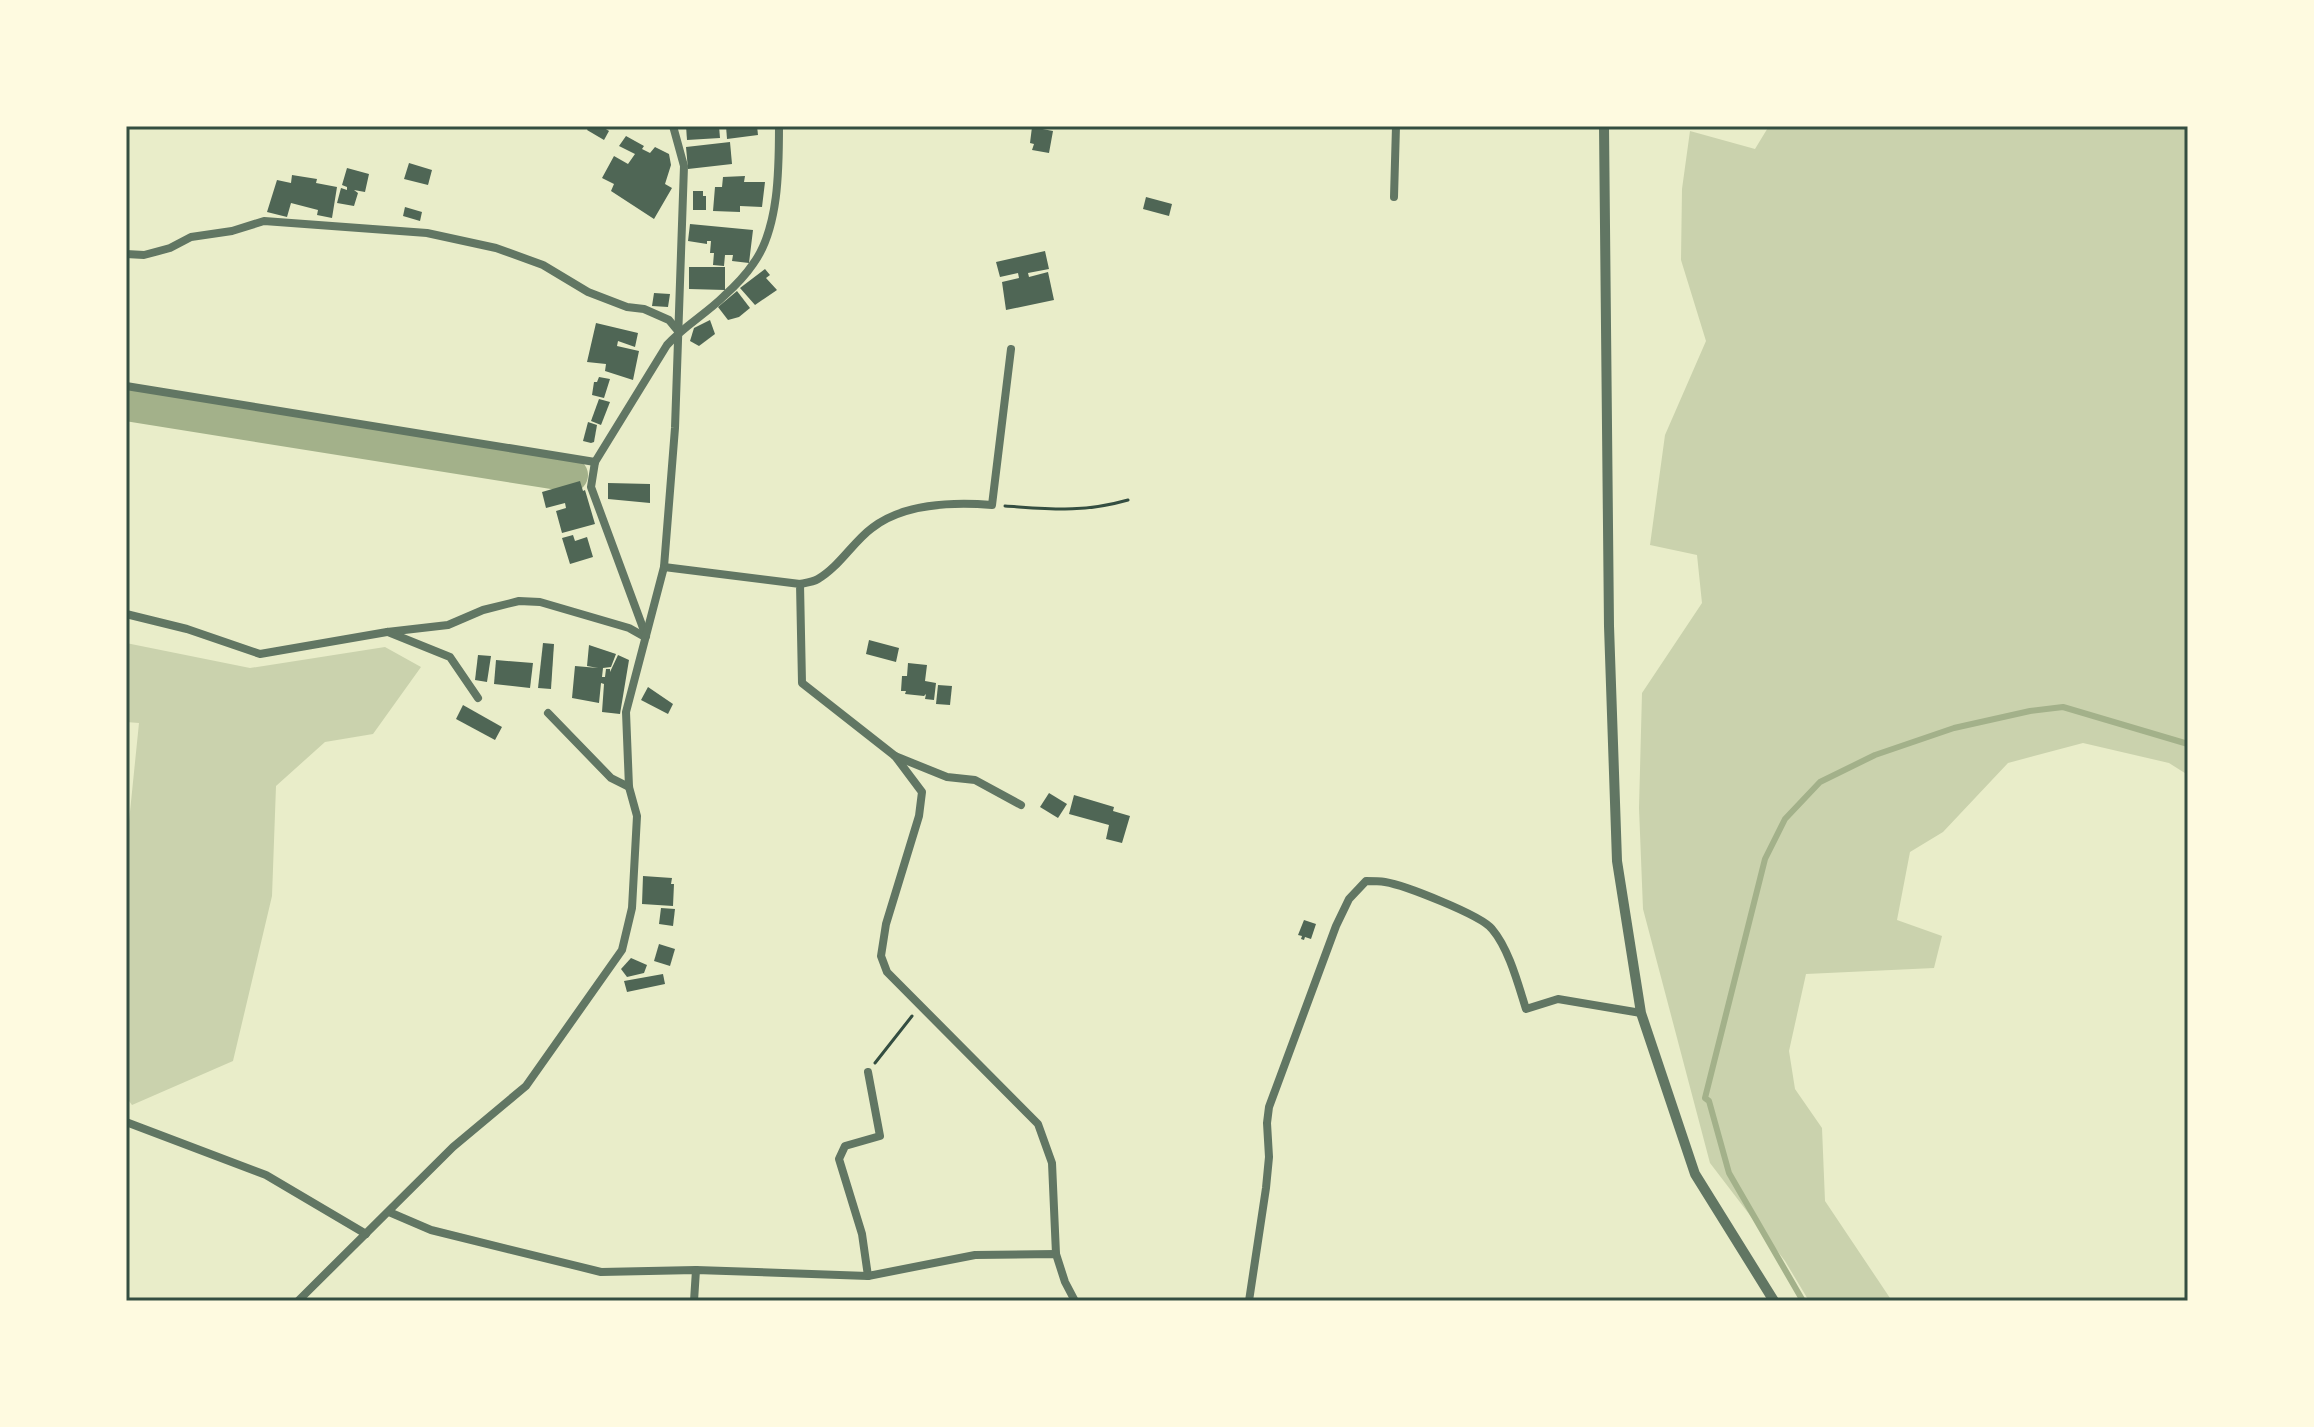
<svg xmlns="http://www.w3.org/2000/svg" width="2314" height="1427" font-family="Lato,sans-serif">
  <rect width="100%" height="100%" fill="#e9edc9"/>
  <g fill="#cad2ad">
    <path d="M 1769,126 L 2188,126 L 2188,775 L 2169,763 L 2083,743 L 2008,763 L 1943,832 L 1910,852 L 1897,920 L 1942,936 L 1934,968 L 1806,974 L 1789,1051 L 1795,1089 L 1822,1128 L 1825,1201 L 1892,1301 L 1809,1301 L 1785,1261 L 1710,1163 L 1643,909 L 1639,808 L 1642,693 L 1702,603 L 1697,555 L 1650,545 L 1665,435 L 1706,341 L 1681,260 L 1682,189 L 1690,131 L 1755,149 Z"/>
    <path d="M 126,643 L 250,668 L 385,647 L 421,667 L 373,734 L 325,742 L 276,786 L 272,896 L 233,1061 L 132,1105 L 126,1097 L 126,851 L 139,723 L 126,722 Z"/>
  </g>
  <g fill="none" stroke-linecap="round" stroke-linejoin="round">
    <path stroke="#a3b18a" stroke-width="6" d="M 1803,1301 L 1729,1173 L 1709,1101 L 1705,1098 L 1765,859 L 1785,819 L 1820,782 L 1875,755 L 1954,728 L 2030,711 L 2063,707 L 2188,744"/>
    <path stroke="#a3b18a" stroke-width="34" d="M 126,404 L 571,475"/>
  </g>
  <g fill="#4f6655">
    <path d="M 589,126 L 601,126 L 609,131 L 604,140 L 587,130 Z"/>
    <path d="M 686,126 L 719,126 L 720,138 L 687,140 Z"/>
    <path d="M 726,126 L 757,126 L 758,135 L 727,139 Z"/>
    <path d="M 1032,127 L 1053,131 L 1049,153 L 1032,150 L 1034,144 L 1030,143 Z"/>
    <path d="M 626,136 L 644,146 L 642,149 L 650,153 L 655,147 L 669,154 L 671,165 L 665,184 L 672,188 L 654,219 L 611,191 L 614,184 L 602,178 L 614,156 L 628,164 L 635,154 L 619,146 Z"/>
    <path d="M 730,142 L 732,164 L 688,169 L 686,147 Z"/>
    <path d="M 409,163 L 432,170 L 428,185 L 404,179 Z"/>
    <path d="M 347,168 L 369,174 L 365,192 L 354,190 L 358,193 L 354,206 L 337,203 L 341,188 L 347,190 L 347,187 L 342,185 Z"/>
    <path d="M 292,175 L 317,179 L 316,183 L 337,187 L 332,218 L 317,215 L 318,210 L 291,203 L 287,217 L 267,212 L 277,180 L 291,183 Z"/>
    <path d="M 745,176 L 744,182 L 765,182 L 762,207 L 740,206 L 740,212 L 713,211 L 715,187 L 722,187 L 723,177 Z"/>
    <path d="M 693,191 L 703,191 L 703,196 L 706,196 L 706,210 L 693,210 Z"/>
    <path d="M 1146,197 L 1172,204 L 1169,216 L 1143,209 Z"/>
    <path d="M 405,207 L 422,212 L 420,221 L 403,216 Z"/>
    <path d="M 690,224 L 753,230 L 749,263 L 732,261 L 733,255 L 725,255 L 724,266 L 713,265 L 714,253 L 710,253 L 711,241 L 707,241 L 707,244 L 688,241 Z"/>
    <path d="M 1045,251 L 1049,269 L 1028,273 L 1029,277 L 1048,272 L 1054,300 L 1006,310 L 1002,282 L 1019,278 L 1018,273 L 1000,277 L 996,262 Z"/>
    <path d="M 689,267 L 725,267 L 725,290 L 689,289 Z"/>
    <path d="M 765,269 L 770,275 L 766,278 L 777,290 L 755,305 L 740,288 Z"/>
    <path d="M 737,291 L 750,308 L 739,317 L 728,320 L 718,307 Z"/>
    <path d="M 654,293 L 670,294 L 668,307 L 652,306 Z"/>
    <path d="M 710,320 L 715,334 L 699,346 L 690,341 L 694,328 Z"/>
    <path d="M 596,323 L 638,333 L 635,347 L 618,341 L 617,346 L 639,351 L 633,380 L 605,371 L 606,364 L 587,362 Z"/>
    <path d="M 599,377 L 610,379 L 604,398 L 592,395 L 594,382 L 597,382 Z"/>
    <path d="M 599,399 L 610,402 L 601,425 L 591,421 Z"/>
    <path d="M 588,422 L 597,425 L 594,442 L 591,443 L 583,441 Z"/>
    <path d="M 580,481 L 583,491 L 585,490 L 595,524 L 562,533 L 556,511 L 566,508 L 565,503 L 546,508 L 542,492 Z"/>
    <path d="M 608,483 L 650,484 L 650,503 L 608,499 Z"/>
    <path d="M 573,535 L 575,541 L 587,537 L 593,557 L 570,564 L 562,538 Z"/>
    <path d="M 869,640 L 899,648 L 896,662 L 866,654 Z"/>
    <path d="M 543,643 L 554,644 L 551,689 L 538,688 Z"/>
    <path d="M 589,645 L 616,654 L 611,667 L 603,668 L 602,677 L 605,677 L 606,669 L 610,669 L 610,672 L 618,655 L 629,660 L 620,714 L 602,712 L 604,684 L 601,683 L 599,703 L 572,698 L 575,666 L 598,668 L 587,666 Z"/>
    <path d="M 478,655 L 491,656 L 487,682 L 475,680 Z"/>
    <path d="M 496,660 L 533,663 L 530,688 L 494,684 Z"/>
    <path d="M 908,663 L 927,665 L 925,681 L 936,683 L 934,700 L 925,699 L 926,694 L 924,696 L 905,694 L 906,691 L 901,691 L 902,676 L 907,676 Z"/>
    <path d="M 938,685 L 952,686 L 950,705 L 936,704 Z"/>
    <path d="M 648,687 L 673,704 L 668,714 L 641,700 Z"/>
    <path d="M 463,705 L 502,727 L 495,740 L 456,719 Z"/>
    <path d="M 1049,793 L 1067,804 L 1058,818 L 1040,807 Z"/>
    <path d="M 1074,795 L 1114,807 L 1113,811 L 1130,816 L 1122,843 L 1106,839 L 1109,825 L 1069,814 Z"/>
    <path d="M 643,876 L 672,878 L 671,884 L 674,884 L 673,906 L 642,904 Z"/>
    <path d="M 661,908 L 675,909 L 673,926 L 659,924 Z"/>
    <path d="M 1304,920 L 1316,924 L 1311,939 L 1305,937 L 1304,940 L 1301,939 L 1302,936 L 1298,935 Z"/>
    <path d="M 659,944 L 675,949 L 670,966 L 654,961 Z"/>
    <path d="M 631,958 L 647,965 L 644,973 L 627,977 L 621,969 Z"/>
    <path d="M 663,974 L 665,984 L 627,992 L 624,981 Z"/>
  </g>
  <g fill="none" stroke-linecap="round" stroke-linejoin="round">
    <g stroke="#344e41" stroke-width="3">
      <path d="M 1005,506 C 1051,509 1082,513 1128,500"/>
      <path d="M 875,1063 L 912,1016"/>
    </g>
    <g stroke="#617663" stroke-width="8">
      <path d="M 1394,197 L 1396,126"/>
      <path d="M 126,254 L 144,255 L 170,248 L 191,237 L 232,231 L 264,221 L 427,233 L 496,248 L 543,265 L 588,292 L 627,307 L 644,309 L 669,320 L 678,331"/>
      <path d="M 126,386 L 595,462"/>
      <path d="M 664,567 L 800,584 L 802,683 L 895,756 L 922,792 L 919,816 L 886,924 L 881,956 L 887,972 L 1038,1124 L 1052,1163 L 1056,1254"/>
      <path d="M 800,584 C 805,583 813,582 818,579 C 839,567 853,542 872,528 C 904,503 954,502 992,505 L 1011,349"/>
      <path d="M 126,614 L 187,629 L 260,654 L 387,632 L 448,625 L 483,610 L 519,601 L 540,602 L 629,628 L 645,637"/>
      <path d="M 388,632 L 450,657 L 478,698"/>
      <path d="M 646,636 L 591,487 L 595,462 L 667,345 C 684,326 706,314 724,296 C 734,287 745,276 753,264 C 779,229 779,168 779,126"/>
      <path d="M 548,713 L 611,778 L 629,787"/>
      <path d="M 895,756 L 947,777 L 975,780 L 1021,805"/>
      <path d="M 868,1072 L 880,1136 L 845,1146 L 839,1159 L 862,1234 L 868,1276"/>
      <path d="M 126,1122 L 266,1175 L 366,1234"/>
      <path d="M 389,1212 L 431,1230 L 601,1272 L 696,1270 L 868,1276 L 975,1255 L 1056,1254 L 1065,1282 L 1075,1301"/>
      <path d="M 298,1301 L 453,1147 L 526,1086 L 622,950 L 632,908 L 637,816 L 629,787 L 626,712 L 664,567 L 675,428 L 684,166 L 673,126"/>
      <path d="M 694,1301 L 696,1270"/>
      <path d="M 1249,1301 L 1266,1188 L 1269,1157 L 1267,1123 L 1269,1107 L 1336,926 L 1349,899 L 1366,881 C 1372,881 1379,881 1385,882 C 1404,885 1481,915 1492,929 C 1509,949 1518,984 1526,1009 L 1558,999 L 1641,1013"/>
    </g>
    <path stroke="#617663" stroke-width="10" d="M 1604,126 L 1609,626 L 1617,861 L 1641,1013 L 1695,1174 L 1774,1301"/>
  </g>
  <rect width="2314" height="1427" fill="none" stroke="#fefae0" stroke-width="256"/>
  <rect x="128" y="128" width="2058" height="1171" fill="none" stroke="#344e41" stroke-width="3"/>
</svg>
